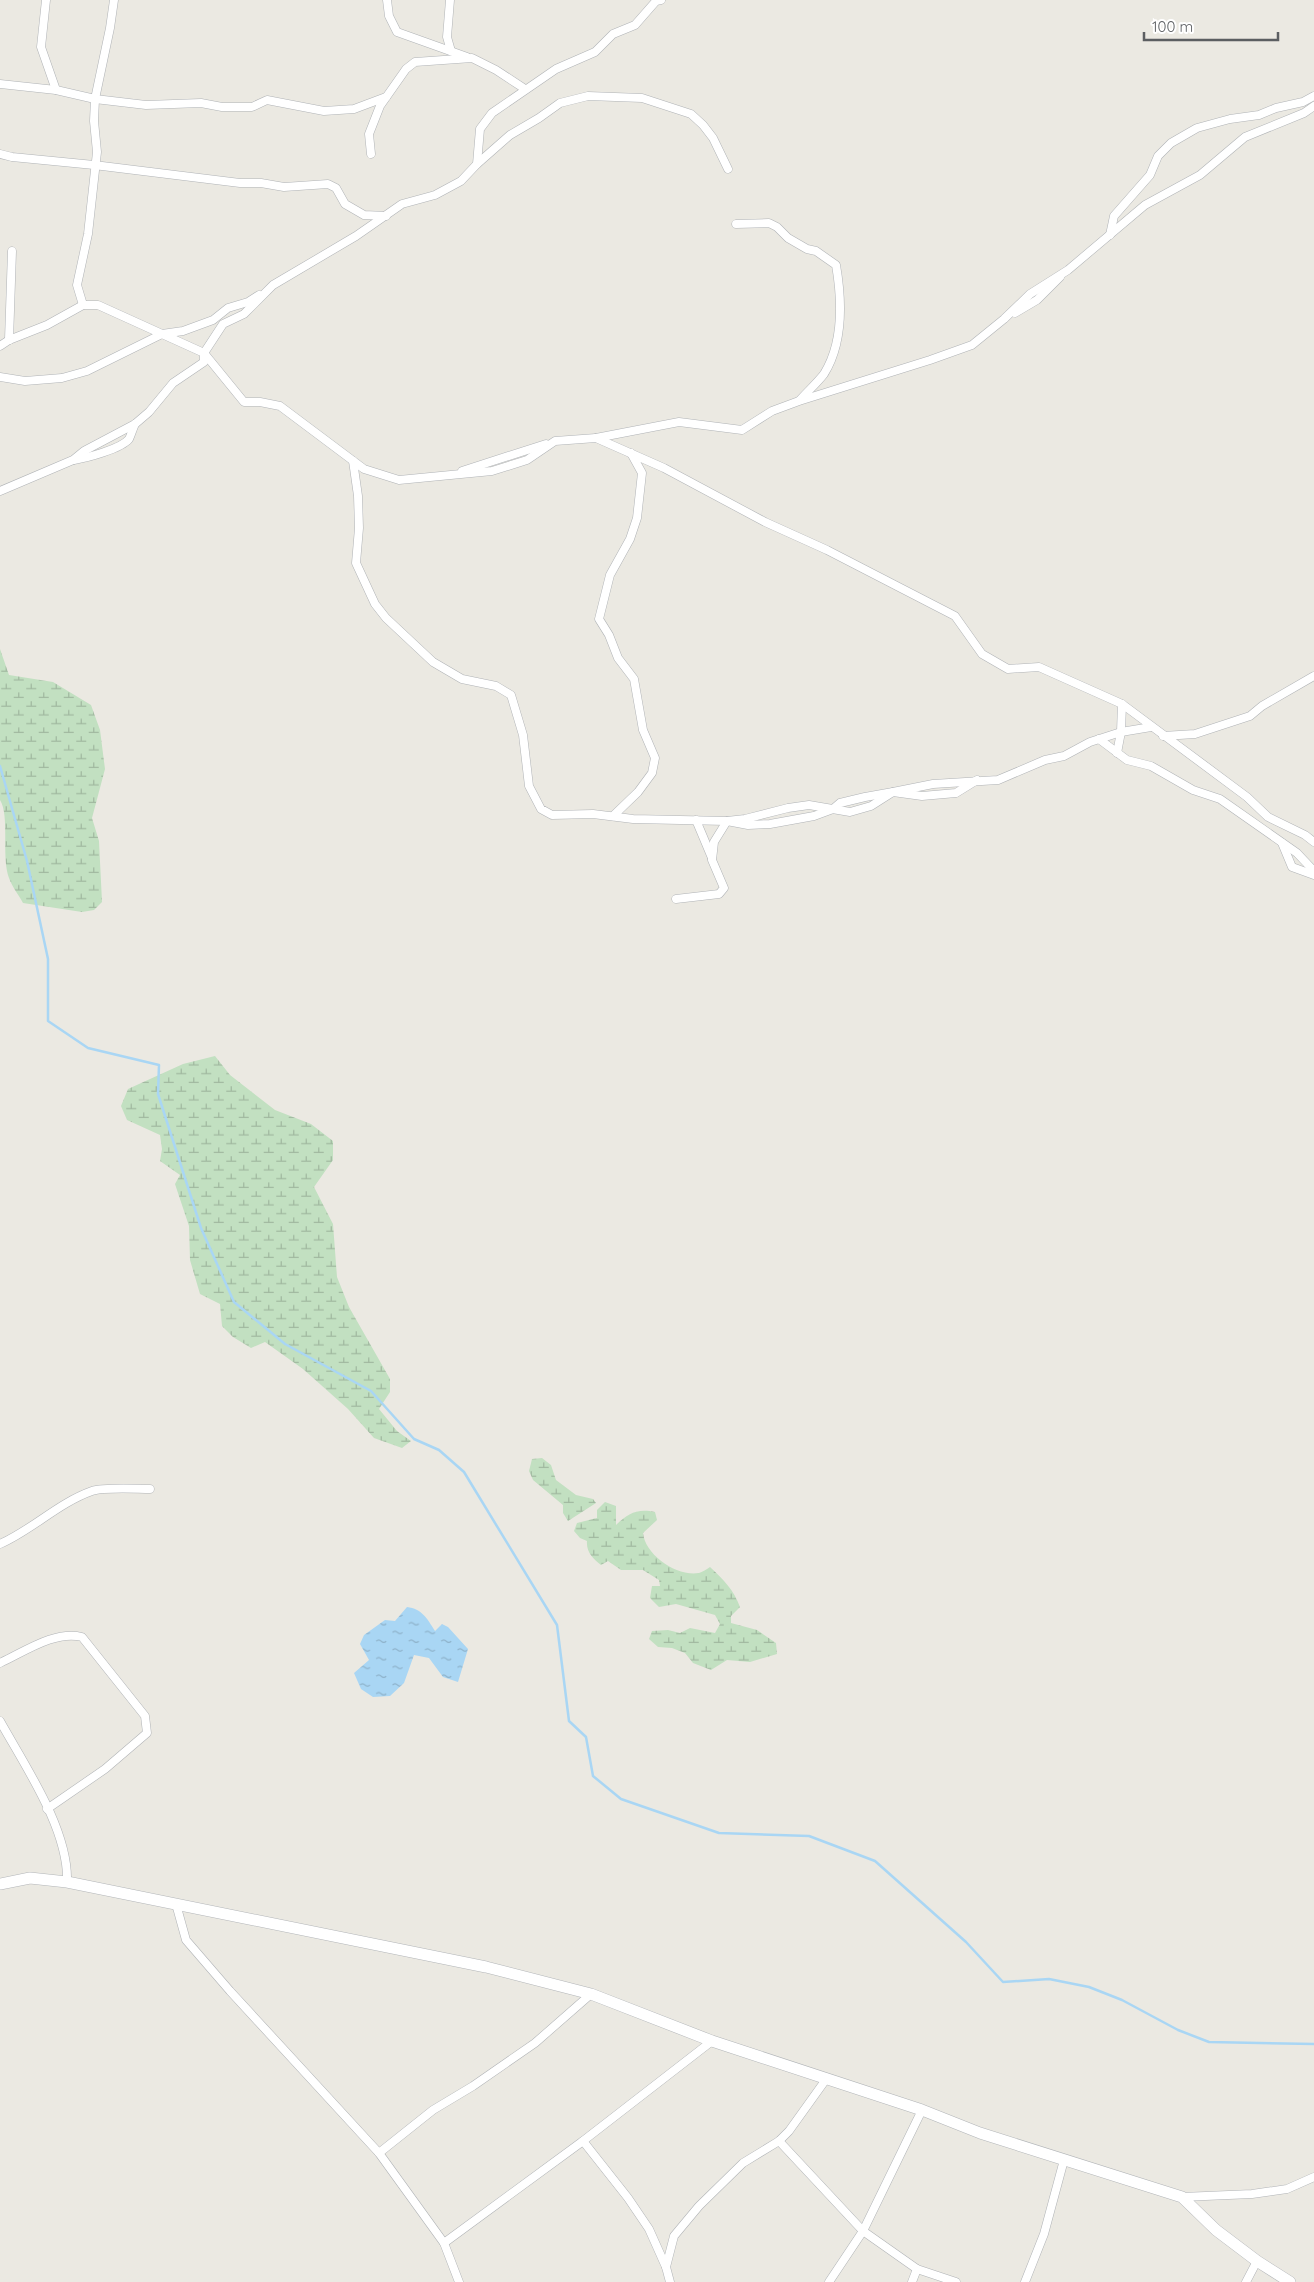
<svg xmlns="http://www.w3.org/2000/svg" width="1314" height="2282" font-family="Quicksand,sans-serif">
  <defs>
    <pattern id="wetland-marsh" width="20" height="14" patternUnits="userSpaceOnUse" patternTransform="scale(1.25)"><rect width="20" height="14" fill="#c2e0c1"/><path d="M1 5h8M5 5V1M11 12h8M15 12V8" fill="none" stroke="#a1b9a0"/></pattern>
    <pattern id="water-ripples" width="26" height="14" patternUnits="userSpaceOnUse" patternTransform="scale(1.25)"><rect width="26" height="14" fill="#a9d6f4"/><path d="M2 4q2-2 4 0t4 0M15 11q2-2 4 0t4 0" fill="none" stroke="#8db1c9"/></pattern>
  </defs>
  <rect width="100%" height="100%" fill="#ebe9e2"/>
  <g fill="url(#wetland-marsh)">
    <path d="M 0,649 L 9,675 L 53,682 L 91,705 L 100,730 L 105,769 L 92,818 L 99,841 L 102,902 L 94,910 L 82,912 L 23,903 C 19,895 12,887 9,878 C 1,857 10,816 0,800 Z"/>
    <path d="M 215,1056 L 230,1075 L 275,1110 L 311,1124 L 333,1141 L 333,1160 L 314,1187 L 333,1224 L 337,1277 L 349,1307 L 390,1379 L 390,1392 L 379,1409 L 397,1431 L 411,1441 L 402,1448 L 374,1438 L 348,1409 L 303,1369 L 265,1342 L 251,1348 L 233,1337 L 222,1326 L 220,1304 L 200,1294 L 190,1260 L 189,1226 L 175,1184 L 180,1175 L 160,1161 L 162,1149 L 160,1135 L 127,1120 L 121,1106 L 128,1089 L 183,1064 Z"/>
    <path d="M 542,1458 L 551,1465 L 556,1480 L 576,1495 L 593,1499 L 596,1503 L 568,1521 L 563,1513 L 563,1505 L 533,1480 L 529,1471 L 532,1459 Z"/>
    <path d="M 605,1502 L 616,1506 L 616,1525 C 628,1513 638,1508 655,1512 L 657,1520 L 643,1533 C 645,1555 677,1577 699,1573 C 702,1572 707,1569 710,1567 C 723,1579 734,1590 740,1607 L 731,1616 L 731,1623 L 757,1630 L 776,1643 L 777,1654 L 750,1662 L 727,1660 L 711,1670 L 693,1663 L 685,1653 L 672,1648 L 658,1647 L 649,1639 L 652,1631 L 668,1630 L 680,1633 L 690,1628 L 715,1633 L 720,1624 L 715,1615 L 676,1604 L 659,1607 L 650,1598 L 652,1586 L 660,1586 L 659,1580 L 643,1570 L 621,1570 L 608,1561 L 601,1565 C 593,1559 586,1552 587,1541 L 580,1538 L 574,1531 L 577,1523 L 597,1518 L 597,1510 Z"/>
  </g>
  <path fill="url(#water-ripples)" d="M 407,1607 C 422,1609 427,1618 435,1631 L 442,1624 L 448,1627 L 468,1649 L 458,1682 L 443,1677 L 429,1658 L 414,1655 L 404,1683 L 390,1696 L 373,1697 L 361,1689 L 354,1673 L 369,1660 L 360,1644 L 364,1635 L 385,1620 L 395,1621 Z"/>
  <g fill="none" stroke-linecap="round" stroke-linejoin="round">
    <path stroke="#a9d6f4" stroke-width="2.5" d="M 0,766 L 27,861 L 48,959 L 48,1021 L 88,1048 L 159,1065 L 158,1094 L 201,1228 L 234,1302 L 285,1344 L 371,1391 L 414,1439 L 439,1450 L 464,1472 L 557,1625 L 569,1721 L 586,1737 L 593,1776 L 621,1799 L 719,1833 L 809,1836 L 875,1861 L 966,1942 L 1003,1982 L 1049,1979 L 1089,1987 L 1122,2000 L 1178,2030 L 1209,2042 L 1314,2044"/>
    <defs>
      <g id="minor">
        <path d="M 46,0 L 41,47 L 56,90"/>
        <path d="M 387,0 L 389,16 L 397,32 L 467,57"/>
        <path d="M 450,0 L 447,37 L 451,51"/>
        <path d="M 0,84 L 56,90 L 95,99 L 146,105 L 201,103 L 222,107 L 252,107 L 267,100 L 324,111 L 354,109 L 386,97"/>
        <path d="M 0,154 L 12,157 L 94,165 L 240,183 L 261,183 L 284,187 L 328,184 L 336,188 L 345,204 L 364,215 L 386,216"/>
        <path d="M 371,154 L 369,134 L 380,106 L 406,69 L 415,62 L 472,58 L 496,70 L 525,89"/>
        <path d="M 477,164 L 510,135 L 539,118 L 560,103 L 588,96 L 642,98 L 691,114 L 703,125 L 713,138 L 728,169"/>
        <path d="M 736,224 L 769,223 L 777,227 L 788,238 L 807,249 L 816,251 L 836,265 C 842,300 844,342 824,374 C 817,383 808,391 800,400"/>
        <path d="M 1110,235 L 1114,216 L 1150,175 L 1158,156 L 1171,143 L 1197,128 L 1230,119 L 1259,115 L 1276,108 L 1303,102 L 1314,96"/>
        <path d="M 83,305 L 77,285 L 88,234 L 97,152 L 94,121 L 95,99 L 110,28 L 114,0"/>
        <path d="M 1015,313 L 1037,300 L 1060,277"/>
        <path d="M 9,340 L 12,251"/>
        <path d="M 0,346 L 9,340 L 47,325 L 83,305 L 98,305 L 204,353 L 244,402 L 260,402 L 280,406 L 364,469 L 399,480 L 492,471 L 527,460 L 555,441 L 596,438 L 664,468 L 765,522 L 827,550 L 955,616 L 982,654 L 1008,669 L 1039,667 L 1122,704 L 1247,797 L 1268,817 L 1305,835 L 1314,842"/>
        <path d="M 0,377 L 25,381 L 62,378 L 87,371 L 162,334 L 183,331 L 213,320 L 228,308 L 248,302 L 259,295"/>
        <path d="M 596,438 L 679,422 L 742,430 L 772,411 L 799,401 L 930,360 L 972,345 L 1004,319 L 1030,294 L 1068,270 L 1145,205 L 1200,175 L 1245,137 L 1304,113 L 1314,106"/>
        <path d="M 74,460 C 86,458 121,449 129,439 C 131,435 133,428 135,424"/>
        <path d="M 353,461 L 358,496 L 359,528 L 356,563 L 375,604 L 386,618 L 433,662 L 462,679 L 496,686 L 511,695 L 523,735 L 529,786 L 541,809 L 552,815 L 593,814 L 633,819 L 727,821 L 748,825 L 770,824 L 814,816 L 833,809 L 840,803 L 865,797 L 893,792 L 922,796 L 956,793 L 977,780"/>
        <path d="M 462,471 L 546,444"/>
        <path d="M 0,491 L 73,460 L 84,451 L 135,424 L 149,412 L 173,383 L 204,362 L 204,353 L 223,324 L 244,314 L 273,285 L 356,236 L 402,204 L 435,195 L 461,181 L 477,164 L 480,129 L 492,113 L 556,69 L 595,52 L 613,34 L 635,25 L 656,1 L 661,0"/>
        <path d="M 1163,736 L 1195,734 L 1250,716 L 1262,706 L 1314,676"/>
        <path d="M 1099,739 L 1127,760 L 1151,766 L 1193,790 L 1220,799 L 1297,853 L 1314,871"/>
        <path d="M 1117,753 L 1121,732 L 1122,704"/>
        <path d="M 613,816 L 638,792 L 652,773 L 655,758 L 643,730 L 634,679 L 618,658 L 609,635 L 599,619 L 610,575 L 630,539 L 637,518 L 642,473 L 631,453"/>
        <path d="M 696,820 L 712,858"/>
        <path d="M 1282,843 L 1292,867 L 1314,875"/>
        <path d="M 676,899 L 719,894 L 724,888 L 712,860 L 714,842 L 727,821 L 745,819 L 788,808 L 809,805 L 850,812 L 871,806 L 893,792 L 933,784 L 998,780 L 1045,760 L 1064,756 L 1090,742 L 1121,732 L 1151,727"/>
        <path d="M 0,1544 C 32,1530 58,1503 92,1491 C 104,1487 136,1489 150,1489"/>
        <path d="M 0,1663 C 24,1652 55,1630 82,1637 L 145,1716 L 147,1733 L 105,1769 L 47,1809"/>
        <path d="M 0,1721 C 25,1766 69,1830 67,1882"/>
        <path d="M 176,1904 L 186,1940 L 230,1991 L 379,2153 L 444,2243 L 459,2282"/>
        <path d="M 583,2141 L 628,2198 L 649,2229 L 666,2267"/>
        <path d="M 779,2141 L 863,2231 L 917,2269 L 956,2282"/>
        <path d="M 379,2153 L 433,2110 L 473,2086 L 535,2043 L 591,1994"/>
        <path d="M 1182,2197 L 1252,2194 L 1287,2189 L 1314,2177"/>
        <path d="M 444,2243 L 583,2141 L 712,2041"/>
        <path d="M 670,2282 L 666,2267 L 674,2236 L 699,2206 L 743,2163 L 779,2141 L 789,2131 L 827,2078"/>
        <path d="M 829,2282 L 863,2231 L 922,2110"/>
        <path d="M 912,2282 L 917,2269"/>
        <path d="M 1025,2282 L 1044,2234 L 1064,2160"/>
        <path d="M 1246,2282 L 1257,2261"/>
      </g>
      <path id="secondary" d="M 0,1884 L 30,1878 L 67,1882 L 486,1967 L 591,1994 L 712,2041 L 922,2110 L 980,2133 L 1182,2197 L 1216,2230 L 1257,2261 L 1290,2282"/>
    </defs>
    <use href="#minor" stroke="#b0b3b6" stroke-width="9"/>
    <use href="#secondary" stroke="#b2b5b8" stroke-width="12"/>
    <use href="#minor" stroke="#fff" stroke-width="8"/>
    <use href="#secondary" stroke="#fff" stroke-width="11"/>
  </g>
  <path d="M1144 32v8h134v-8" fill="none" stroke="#5b5e61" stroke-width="2.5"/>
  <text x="1152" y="32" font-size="15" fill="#5b5e61" stroke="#ffffff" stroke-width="4" paint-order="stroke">100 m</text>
</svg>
